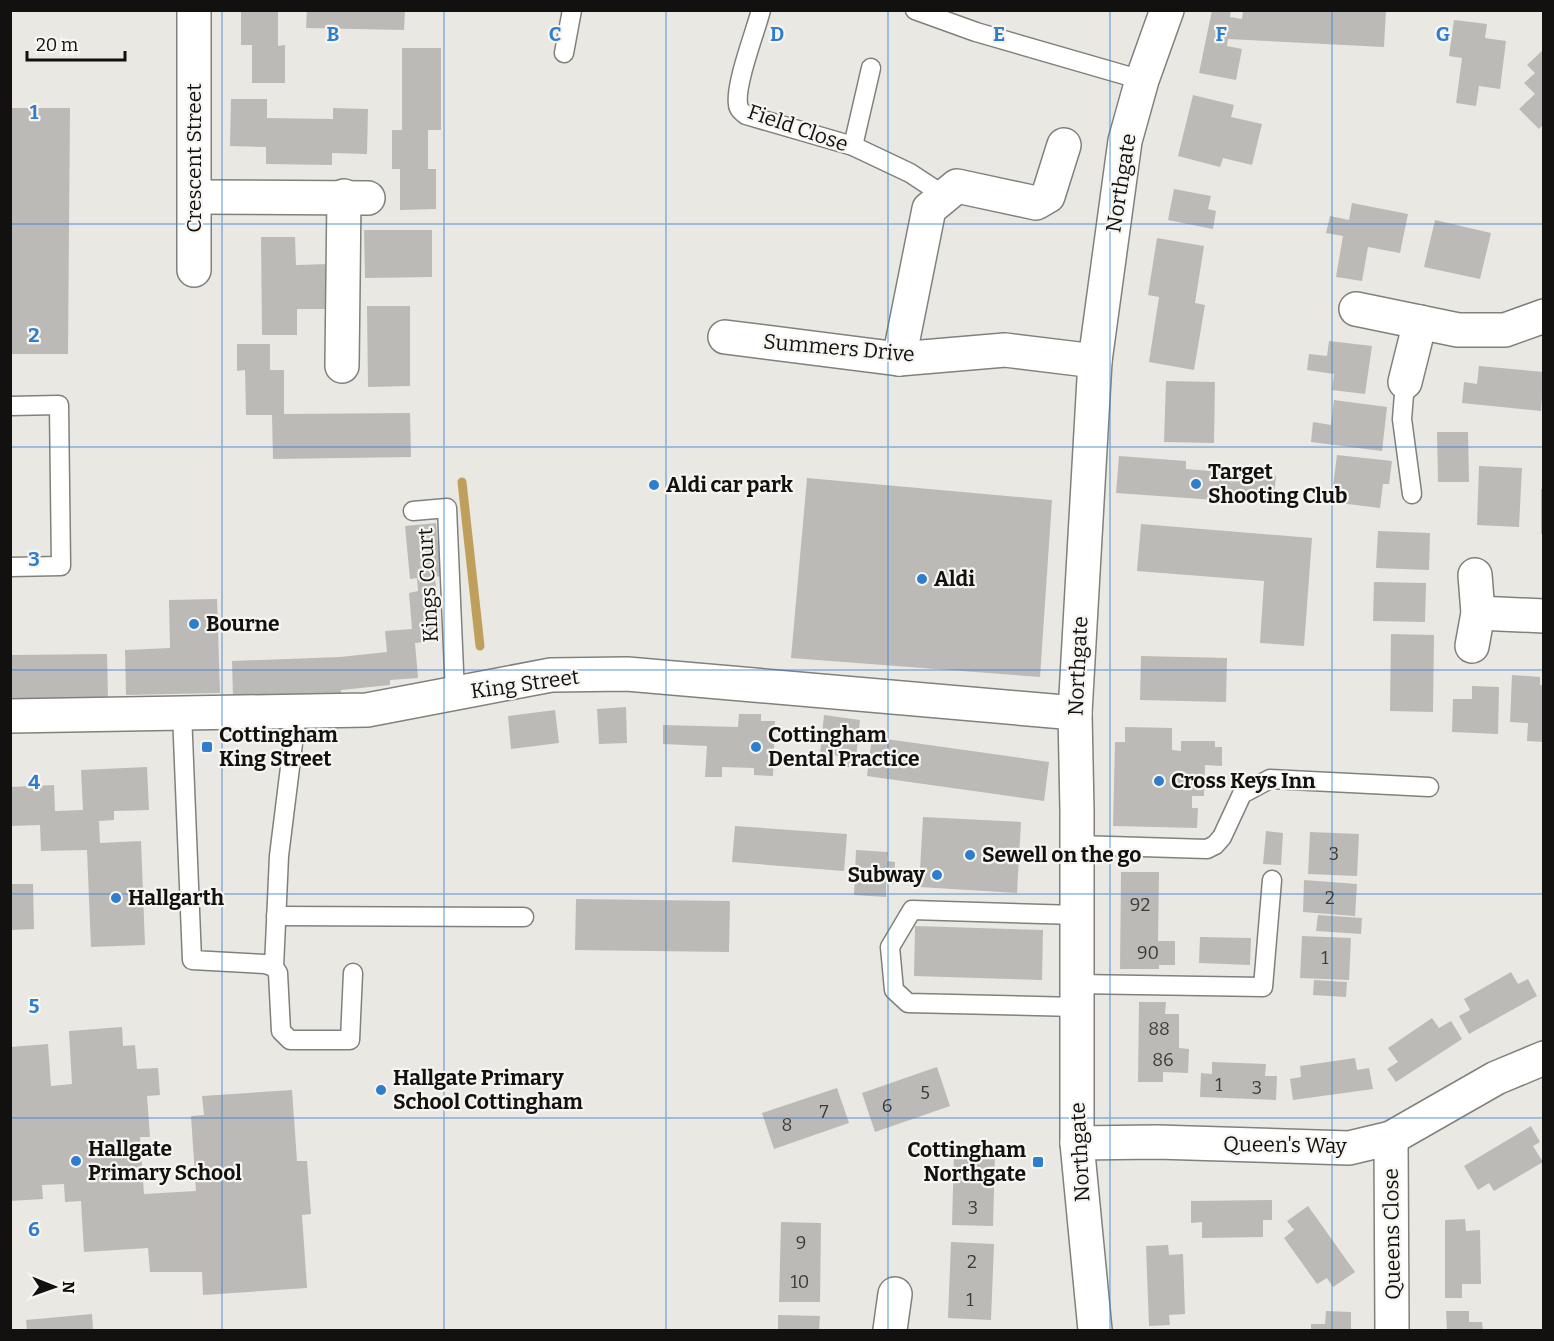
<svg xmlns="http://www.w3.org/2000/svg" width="1554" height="1341" font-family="Bitter,serif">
  <rect width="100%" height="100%" fill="#eae8e3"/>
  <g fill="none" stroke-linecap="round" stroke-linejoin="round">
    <path stroke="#bf9f5c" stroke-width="9" d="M 462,482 L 480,646"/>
  </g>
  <g fill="#bcbab6">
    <path d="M 241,10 L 278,10 L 278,46 L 285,45 L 285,83 L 252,83 L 252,45 L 241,45 Z"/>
    <path d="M 307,10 L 405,10 L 404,30 L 306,28 Z"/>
    <path d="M 1212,10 L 1231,10 L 1230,17 L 1242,19 L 1243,10 L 1386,10 L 1384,47 L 1228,39 L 1227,46 L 1242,49 L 1236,80 L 1199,73 Z"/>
    <path d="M 1454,20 L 1487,24 L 1485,38 L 1506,41 L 1500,89 L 1479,86 L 1476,106 L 1456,103 L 1462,58 L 1449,56 Z"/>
    <path d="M 402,48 L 441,48 L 441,130 L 428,130 L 428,169 L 436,169 L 436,209 L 400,210 L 400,169 L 392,169 L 392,130 L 402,130 Z"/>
    <path d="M 1544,49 L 1544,124 L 1539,129 L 1519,109 L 1535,94 L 1524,83 L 1535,73 L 1527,65 Z"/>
    <path d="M 1193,95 L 1234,105 L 1231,117 L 1262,124 L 1252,165 L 1223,158 L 1220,167 L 1178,156 Z"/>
    <path d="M 231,99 L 267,99 L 267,118 L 333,119 L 333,108 L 368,109 L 367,154 L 332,153 L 332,165 L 266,164 L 266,147 L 230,146 Z"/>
    <path d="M 10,108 L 70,108 L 68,354 L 10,354 Z"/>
    <path d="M 1174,189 L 1211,196 L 1208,209 L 1216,211 L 1213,229 L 1168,220 Z"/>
    <path d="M 1352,203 L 1408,214 L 1400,253 L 1368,247 L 1362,281 L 1336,277 L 1343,236 L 1326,233 L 1330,216 L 1349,220 Z"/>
    <path d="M 1435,220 L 1491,233 L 1480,279 L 1424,267 Z"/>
    <path d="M 364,230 L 432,230 L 432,277 L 365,278 Z"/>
    <path d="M 261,237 L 295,237 L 296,265 L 330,264 L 330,309 L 297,309 L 297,335 L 262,335 Z"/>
    <path d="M 1157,238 L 1204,246 L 1195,303 L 1205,305 L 1194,370 L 1149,362 L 1159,297 L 1148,295 Z"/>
    <path d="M 367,306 L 410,306 L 410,386 L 368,387 Z"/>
    <path d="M 1329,341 L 1372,346 L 1365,394 L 1332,390 L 1334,374 L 1307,370 L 1309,354 L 1327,356 Z"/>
    <path d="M 237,344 L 270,344 L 270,370 L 284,370 L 284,414 L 410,413 L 411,457 L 273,459 L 272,415 L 246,415 L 245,370 L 237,371 Z"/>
    <path d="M 1479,366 L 1544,372 L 1541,411 L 1462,403 L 1464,382 L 1477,384 Z"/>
    <path d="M 1166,381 L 1215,382 L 1214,443 L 1164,442 Z"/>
    <path d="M 1334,400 L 1387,407 L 1382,451 L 1311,442 L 1313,422 L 1331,425 Z"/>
    <path d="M 1437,432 L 1468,432 L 1469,482 L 1438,482 Z"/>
    <path d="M 1337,455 L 1392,461 L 1389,484 L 1383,484 L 1380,508 L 1331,502 Z"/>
    <path d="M 1119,456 L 1186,461 L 1186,469 L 1276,476 L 1273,504 L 1116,493 Z"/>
    <path d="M 1479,466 L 1522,468 L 1519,527 L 1477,525 Z"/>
    <path d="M 807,478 L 1052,500 L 1040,677 L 791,658 Z"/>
    <rect x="1541" y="489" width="3" height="45"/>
    <path d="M 436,523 L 441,576 L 435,577 L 440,630 L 424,632 L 425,642 L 415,643 L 418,678 L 390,680 L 390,685 L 341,690 L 341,693 L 233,697 L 232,661 L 340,657 L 387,652 L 385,631 L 412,629 L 409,593 L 418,591 L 417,578 L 410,579 L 405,526 Z"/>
    <path d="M 1141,524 L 1312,538 L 1304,646 L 1260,643 L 1264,581 L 1137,571 Z"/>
    <path d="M 1378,531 L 1430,533 L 1429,570 L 1376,568 Z"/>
    <path d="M 1374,582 L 1426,583 L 1425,622 L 1373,621 Z"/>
    <path d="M 217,599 L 220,693 L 126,695 L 125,650 L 170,648 L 169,600 Z"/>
    <path d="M 1391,634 L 1434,635 L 1433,712 L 1390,711 Z"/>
    <path d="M 107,654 L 108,698 L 10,699 L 10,655 Z"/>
    <path d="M 1141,656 L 1227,658 L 1226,702 L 1140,700 Z"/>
    <path d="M 1512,675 L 1540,677 L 1540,685 L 1544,685 L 1544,742 L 1527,741 L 1528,723 L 1510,722 Z"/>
    <path d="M 1472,686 L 1499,687 L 1498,734 L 1452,732 L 1453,699 L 1472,699 Z"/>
    <path d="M 626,707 L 627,743 L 599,744 L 597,709 Z"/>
    <path d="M 555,710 L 559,743 L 511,749 L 508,716 Z"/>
    <path d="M 739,714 L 761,714 L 761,721 L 775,721 L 773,776 L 754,775 L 754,768 L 722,767 L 722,777 L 705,777 L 707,746 L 663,744 L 663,725 L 738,727 Z"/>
    <path d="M 824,715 L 860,720 L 855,768 L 840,766 L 840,756 L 820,754 Z"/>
    <path d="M 1125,727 L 1172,728 L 1172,750 L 1181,751 L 1181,741 L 1215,741 L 1215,747 L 1222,747 L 1222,766 L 1205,765 L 1204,796 L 1192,796 L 1192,808 L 1198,808 L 1197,828 L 1113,826 L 1115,742 L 1125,742 Z"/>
    <path d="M 872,737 L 1049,762 L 1044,801 L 867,776 Z"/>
    <path d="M 147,767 L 149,810 L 114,811 L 114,820 L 99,821 L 100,843 L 141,841 L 145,945 L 91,947 L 87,850 L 41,851 L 40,825 L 10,826 L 10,787 L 54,785 L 55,811 L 83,810 L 81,770 Z"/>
    <path d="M 923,817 L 1021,822 L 1017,893 L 919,887 Z"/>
    <path d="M 735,826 L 847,834 L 844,871 L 732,862 Z"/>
    <path d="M 1266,831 L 1283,833 L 1281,865 L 1263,864 Z"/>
    <path d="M 1310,832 L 1359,834 L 1357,876 L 1308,874 Z"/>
    <path d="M 856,850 L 888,852 L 887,861 L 895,862 L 894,884 L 886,884 L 886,897 L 854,895 Z"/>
    <path d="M 1121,872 L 1159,872 L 1158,941 L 1175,941 L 1175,965 L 1159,965 L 1159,969 L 1120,969 Z"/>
    <path d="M 1304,880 L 1357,884 L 1355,916 L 1303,912 Z"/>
    <path d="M 10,884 L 33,884 L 34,929 L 10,930 Z"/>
    <path d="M 576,899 L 730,901 L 729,952 L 575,950 Z"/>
    <path d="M 1318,915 L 1362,918 L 1361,934 L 1316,931 Z"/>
    <path d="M 915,926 L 1043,930 L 1042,980 L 914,976 Z"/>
    <path d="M 1302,936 L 1351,938 L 1349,980 L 1300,978 Z"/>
    <path d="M 1200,937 L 1251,938 L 1250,965 L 1199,963 Z"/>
    <path d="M 1511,972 L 1518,984 L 1528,979 L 1537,996 L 1469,1034 L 1459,1016 L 1470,1010 L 1464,999 Z"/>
    <path d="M 1314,980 L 1347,982 L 1346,997 L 1313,995 Z"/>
    <path d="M 1139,1002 L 1166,1002 L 1165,1014 L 1179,1014 L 1179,1048 L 1189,1049 L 1188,1073 L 1163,1072 L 1163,1082 L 1138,1082 Z"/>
    <path d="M 1432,1018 L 1439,1028 L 1451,1021 L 1462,1039 L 1396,1082 L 1387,1069 L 1398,1062 L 1388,1048 Z"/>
    <path d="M 122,1027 L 123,1046 L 135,1045 L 137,1069 L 158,1068 L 160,1095 L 147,1096 L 150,1137 L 140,1137 L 144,1194 L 196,1191 L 191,1116 L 204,1115 L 202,1096 L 292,1090 L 297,1161 L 307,1161 L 311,1214 L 302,1215 L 307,1288 L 203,1295 L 202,1272 L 150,1272 L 148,1248 L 84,1252 L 81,1201 L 65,1202 L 64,1184 L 42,1185 L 43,1199 L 10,1201 L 10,1047 L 48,1044 L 51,1086 L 72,1084 L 69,1031 Z"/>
    <path d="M 1355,1058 L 1357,1070 L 1369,1068 L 1373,1089 L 1293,1100 L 1290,1079 L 1301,1077 L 1300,1066 Z"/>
    <path d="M 1212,1062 L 1266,1064 L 1265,1076 L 1277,1076 L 1276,1100 L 1200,1097 L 1201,1073 L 1212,1074 Z"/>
    <path d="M 937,1067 L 950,1106 L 875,1132 L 862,1093 Z"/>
    <path d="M 837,1088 L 849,1123 L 774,1149 L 762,1113 Z"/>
    <path d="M 1531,1126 L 1540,1142 L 1533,1146 L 1543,1162 L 1494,1191 L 1489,1183 L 1478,1190 L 1464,1166 Z"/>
    <path d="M 954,1152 L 995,1154 L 993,1226 L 952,1225 Z"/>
    <path d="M 1272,1200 L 1272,1220 L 1263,1220 L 1263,1237 L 1202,1238 L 1202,1222 L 1191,1223 L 1191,1201 Z"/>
    <path d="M 1308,1206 L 1355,1272 L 1333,1287 L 1327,1278 L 1317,1284 L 1284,1238 L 1294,1230 L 1287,1221 Z"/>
    <path d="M 1465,1219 L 1466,1231 L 1480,1230 L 1481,1284 L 1462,1284 L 1462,1298 L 1445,1298 L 1445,1220 Z"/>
    <path d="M 781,1222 L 821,1223 L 820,1302 L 779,1302 Z"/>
    <path d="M 951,1242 L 994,1244 L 991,1320 L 948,1318 Z"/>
    <path d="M 1168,1245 L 1169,1255 L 1183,1254 L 1185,1314 L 1169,1315 L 1170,1325 L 1149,1326 L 1146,1246 Z"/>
    <path d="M 1326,1311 L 1351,1312 L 1351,1330 L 1311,1330 L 1311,1324 L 1325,1324 Z"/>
    <path d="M 1446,1311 L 1469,1311 L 1469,1322 L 1482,1322 L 1483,1330 L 1447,1330 Z"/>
    <path d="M 92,1314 L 93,1330 L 27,1330 L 26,1320 Z"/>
    <path d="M 778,1315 L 820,1316 L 819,1330 L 778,1330 Z"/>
  </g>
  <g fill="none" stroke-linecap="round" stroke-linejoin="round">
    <defs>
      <g id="lane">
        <path d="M 761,10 C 755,33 735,84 738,104 C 738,109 742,112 746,115 L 853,146 L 910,173 L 945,196"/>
        <path d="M 915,10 L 976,32 L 1142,80"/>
        <path d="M 564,53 L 572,10"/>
        <path d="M 853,146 L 871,68"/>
        <path d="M 1405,382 L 1402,419 L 1412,494"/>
        <path d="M 10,406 L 59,405 L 61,566 L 10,567"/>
        <path d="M 413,511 L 447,508 L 455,694"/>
        <path d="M 297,711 L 279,856 L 274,967 L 278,973 L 281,1031 L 290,1040 L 350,1040 L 353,973"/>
        <path d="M 182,713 L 192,960 L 265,964 L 274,967"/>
        <path d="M 1077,845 L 1207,849 L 1215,845 L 1222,837 L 1242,794 L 1270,779 L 1429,787"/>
        <path d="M 1077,915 L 912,910 L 890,947 L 894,990 L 908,1003 L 1077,1007"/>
        <path d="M 276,916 L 524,917"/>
        <path d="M 1077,984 L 1263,987 L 1272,880"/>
      </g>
      <g id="street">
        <path d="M 194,10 L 194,270"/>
        <path d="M 195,197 L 368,198"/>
        <path d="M 1356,309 L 1458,330 L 1505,330 L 1544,316"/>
        <path d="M 899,359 L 929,209 L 957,186 L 1036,203 L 1048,196 L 1064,145"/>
        <path d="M 342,366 L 344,196"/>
        <path d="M 1405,382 L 1420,322"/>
        <path d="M 1478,613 L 1544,616"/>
        <path d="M 1472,646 L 1478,613 L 1475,575"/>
        <path d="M 10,716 L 367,710 L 551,675 L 627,674 L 1075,713"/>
        <path d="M 1391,1138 L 1392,1330"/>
        <path d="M 1077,1143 L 1157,1142 L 1349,1148 L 1391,1138 L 1496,1078 L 1544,1058"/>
        <path d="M 890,1330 L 895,1294"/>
      </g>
      <g id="secondary">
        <path d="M 725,337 L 899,359 L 1005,350 L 1095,361"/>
        <path d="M 1095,1330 L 1077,1143 L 1077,811 L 1075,713 L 1095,361 L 1125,141 L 1142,80 L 1167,10"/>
      </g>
    </defs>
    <use href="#lane" stroke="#81807c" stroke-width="21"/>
    <use href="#street" stroke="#81807c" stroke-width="36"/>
    <use href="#secondary" stroke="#81807c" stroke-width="36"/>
    <use href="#lane" stroke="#fff" stroke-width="18"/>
    <use href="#street" stroke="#fff" stroke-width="33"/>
    <use href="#secondary" stroke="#fff" stroke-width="33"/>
  </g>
  <path fill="none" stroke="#2f7ece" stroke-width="1.5" stroke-opacity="0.55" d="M 222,10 L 222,1330M 444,10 L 444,1330M 666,10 L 666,1330M 888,10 L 888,1330M 1110,10 L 1110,1330M 1332,10 L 1332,1330M 10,224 L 1544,224M 10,447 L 1544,447M 10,670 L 1544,670M 10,894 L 1544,894M 10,1118 L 1544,1118"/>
  <g fill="#2f7ece" stroke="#f7f5f1" stroke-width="2">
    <circle cx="1196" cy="484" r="6"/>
    <circle cx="654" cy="485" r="6"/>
    <circle cx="922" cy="579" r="6"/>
    <circle cx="194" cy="624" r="6"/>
    <rect x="201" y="741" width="12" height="12" rx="3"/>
    <circle cx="756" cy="747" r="6"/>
    <circle cx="1159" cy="781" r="6"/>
    <circle cx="970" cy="855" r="6"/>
    <circle cx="937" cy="875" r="6"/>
    <circle cx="116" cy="898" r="6"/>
    <circle cx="381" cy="1090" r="6"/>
    <circle cx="76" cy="1161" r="6"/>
    <rect x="1032" y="1156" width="12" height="12" rx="3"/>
  </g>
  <g text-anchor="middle" stroke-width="4.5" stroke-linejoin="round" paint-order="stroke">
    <g font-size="18" fill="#3c3b3a">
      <text x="1334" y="860">3</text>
      <text x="1330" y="904">2</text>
      <text x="1140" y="911">92</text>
      <text x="1148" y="959">90</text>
      <text x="1325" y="964">1</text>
      <text x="1159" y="1035">88</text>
      <text x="1163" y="1066">86</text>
      <text x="1219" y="1091">1</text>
      <text x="1257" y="1094">3</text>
      <text x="925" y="1099">5</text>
      <text x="887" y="1112">6</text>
      <text x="824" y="1118">7</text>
      <text x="787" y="1131">8</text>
      <text x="973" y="1214">3</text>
      <text x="801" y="1249">9</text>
      <text x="972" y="1268">2</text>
      <text x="800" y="1288">10</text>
      <text x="970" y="1306">1</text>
    </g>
    <g font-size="21" fill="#121110" stroke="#f7f5f1">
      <text transform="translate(798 128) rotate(19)" y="7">Field Close</text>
      <text transform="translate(194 158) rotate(-90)" y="7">Crescent Street</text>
      <text transform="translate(1121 183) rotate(-81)" y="7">Northgate</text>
      <text transform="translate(839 348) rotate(5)" y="7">Summers Drive</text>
      <text transform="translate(428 585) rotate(-93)" y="7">Kings Court</text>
      <text transform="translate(1078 666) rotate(-87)" y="7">Northgate</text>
      <text transform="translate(525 684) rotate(-8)" y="7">King Street</text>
      <text transform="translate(1285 1145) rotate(1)" y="7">Queen's Way</text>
      <text transform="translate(1080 1152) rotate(-93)" y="7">Northgate</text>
      <text transform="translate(1392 1234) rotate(-91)" y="7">Queens Close</text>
    </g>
    <g font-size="21" font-weight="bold" fill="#121110" stroke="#f7f5f1" text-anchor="start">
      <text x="1208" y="479">Target<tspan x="1208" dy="24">Shooting Club</tspan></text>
      <text x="666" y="492">Aldi car park</text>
      <text x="934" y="586">Aldi</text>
      <text x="206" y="631">Bourne</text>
      <text x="219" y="742">Cottingham<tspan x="219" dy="24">King Street</tspan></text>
      <text x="768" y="742">Cottingham<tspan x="768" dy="24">Dental Practice</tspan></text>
      <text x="1171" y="788">Cross Keys Inn</text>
      <text x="982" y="862">Sewell on the go</text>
      <text x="925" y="882" text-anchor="end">Subway</text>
      <text x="128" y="905">Hallgarth</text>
      <text x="393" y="1085">Hallgate Primary<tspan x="393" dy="24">School Cottingham</tspan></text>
      <text x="88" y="1156">Hallgate<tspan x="88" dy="24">Primary School</tspan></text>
      <text x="1026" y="1157" text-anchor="end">Cottingham<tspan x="1026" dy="24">Northgate</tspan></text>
    </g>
  </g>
  <g font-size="20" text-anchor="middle" font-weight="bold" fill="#2f7ece" stroke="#f7f5f1" stroke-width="4.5" stroke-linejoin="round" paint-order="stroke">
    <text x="333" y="41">B</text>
    <text x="555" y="41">C</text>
    <text x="777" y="41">D</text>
    <text x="999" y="41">E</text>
    <text x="1221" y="41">F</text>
    <text x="1443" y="41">G</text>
    <text x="34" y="119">1</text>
    <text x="34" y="342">2</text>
    <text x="34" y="566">3</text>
    <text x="34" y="789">4</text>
    <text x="34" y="1013">5</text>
    <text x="34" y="1236">6</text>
  </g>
  <rect width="1554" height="1341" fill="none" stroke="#121110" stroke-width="24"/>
  <g transform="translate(54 1287) rotate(91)" stroke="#f7f5f1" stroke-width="4.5" paint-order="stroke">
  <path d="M0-4.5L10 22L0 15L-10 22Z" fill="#121110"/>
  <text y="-9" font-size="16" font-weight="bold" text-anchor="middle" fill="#121110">N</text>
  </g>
  <path d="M27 51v9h98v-9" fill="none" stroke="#121110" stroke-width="3"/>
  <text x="36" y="51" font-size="18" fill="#121110" stroke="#f7f5f1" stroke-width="4.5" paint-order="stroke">20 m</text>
</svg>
